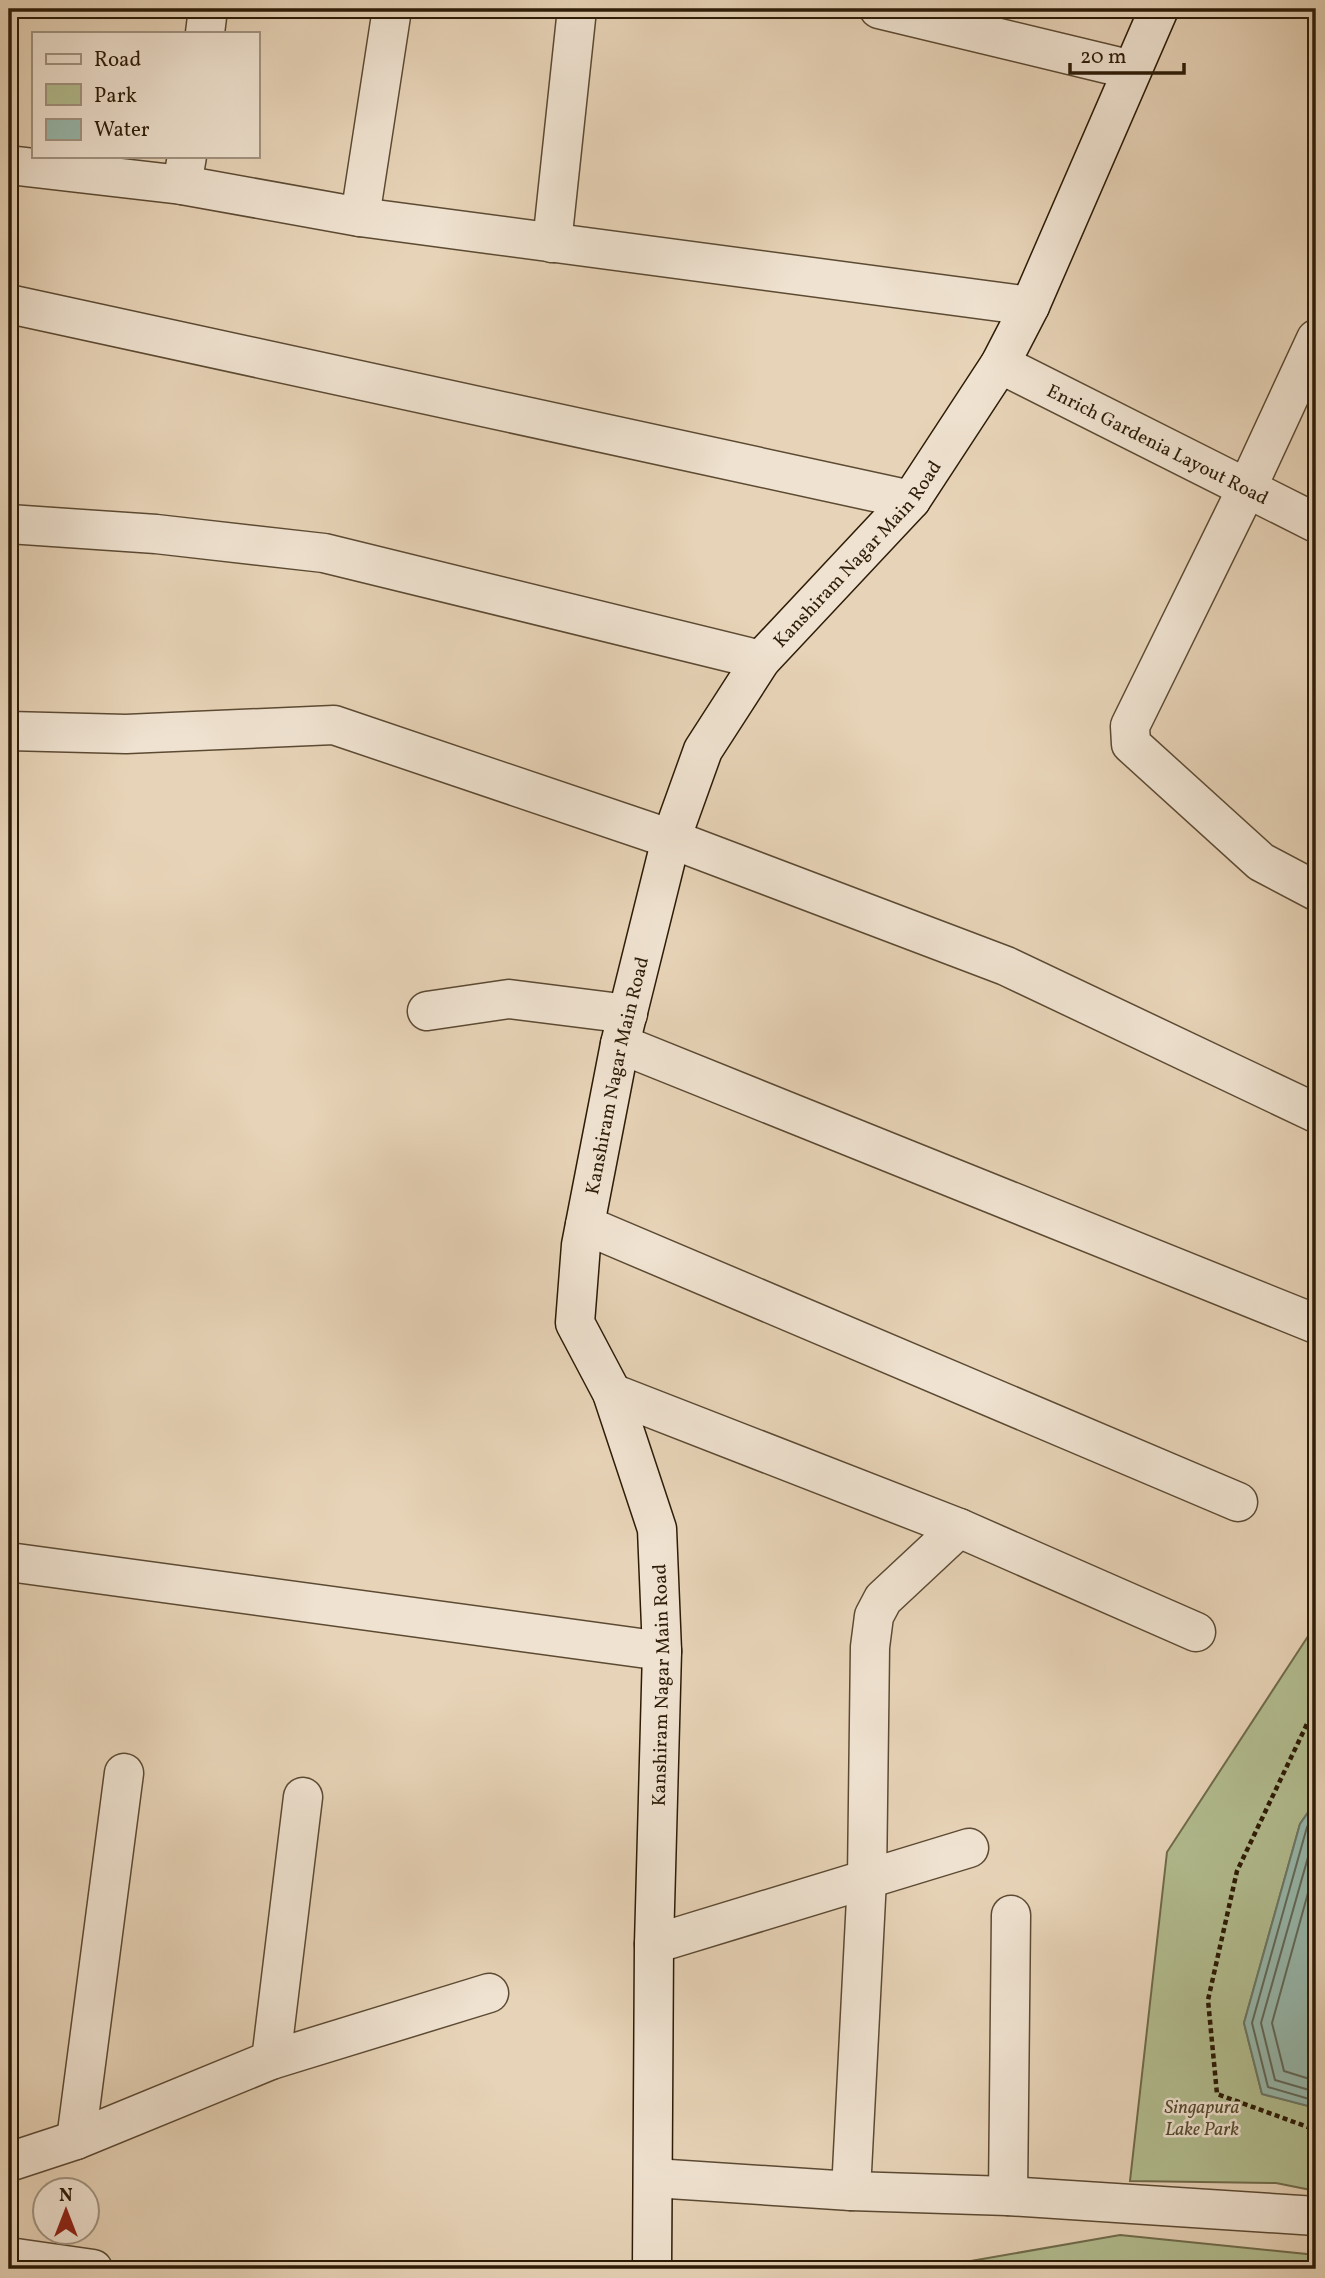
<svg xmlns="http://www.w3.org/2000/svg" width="1325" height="2278" font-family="Vollkorn,serif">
  <rect width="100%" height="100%" fill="#e7d3b7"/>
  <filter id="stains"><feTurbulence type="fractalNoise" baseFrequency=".00286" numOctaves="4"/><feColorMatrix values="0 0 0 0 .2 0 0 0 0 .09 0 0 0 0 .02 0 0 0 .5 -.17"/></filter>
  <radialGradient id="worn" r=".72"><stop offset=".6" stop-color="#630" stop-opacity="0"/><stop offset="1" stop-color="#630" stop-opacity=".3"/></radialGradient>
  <g fill="#b2bd90" stroke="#706c4c" stroke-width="2">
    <path d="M 1316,1624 L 1316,1801 L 1300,1824 L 1244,2023 L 1262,2094 L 1316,2108 L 1316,2191 L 1276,2183 L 1130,2181 L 1167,1852 Z"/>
    <path d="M 1120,2235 L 1316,2255 L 1316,2269 L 943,2269 L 948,2265 Z"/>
  </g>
  <path fill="#97b8ac" stroke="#6d7a6a" stroke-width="2" d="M 1316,1801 L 1316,2108 L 1262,2094 L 1244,2023 L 1300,1824 Z"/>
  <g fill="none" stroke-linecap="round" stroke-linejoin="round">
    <g stroke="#626a5a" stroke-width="2">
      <path d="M 1316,1813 L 1307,1827 L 1252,2023 L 1268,2087 L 1316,2101"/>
      <path d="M 1316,1829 L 1261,2023 L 1275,2080 L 1316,2092"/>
      <path d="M 1316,1864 L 1272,2023 L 1284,2071 L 1316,2081"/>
    </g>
    <defs>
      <g id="street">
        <path d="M 879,9 L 1132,70"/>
        <path d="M 205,33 L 208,9"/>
        <path d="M 187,156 L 182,185 L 360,217 L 1030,306"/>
        <path d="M 9,165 L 182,185"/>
        <path d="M 360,217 L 392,9"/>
        <path d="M 552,243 L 577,9"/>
        <path d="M 9,304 L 911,500"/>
        <path d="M 1316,339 L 1247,488 L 1130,726 L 1131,744 L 1261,862 L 1316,891"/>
        <path id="s1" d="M 1000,364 L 1316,523"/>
        <path d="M 9,524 L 156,534 L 324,553 L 761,660"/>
        <path d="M 9,731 L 126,734 L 334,725 L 671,839 L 1006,966 L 1316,1113"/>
        <path d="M 427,1011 L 509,999 L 628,1014"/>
        <path d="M 620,1044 L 1316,1324"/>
        <path d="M 585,1225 L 1238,1502"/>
        <path d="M 612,1393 L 959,1528 L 1196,1632"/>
        <path d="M 9,1562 L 662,1651"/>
        <path d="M 654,1944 L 969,1848"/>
        <path d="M 271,2060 L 303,1797"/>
        <path d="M 76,2140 L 124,1773"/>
        <path d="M 9,2162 L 76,2140 L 271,2060 L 489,1993"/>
        <path d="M 654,2178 L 851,2191 L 1008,2196 L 1316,2216"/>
        <path d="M 851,2191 L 867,1879 L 870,1647 L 874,1616 L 883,1599 L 959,1528"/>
        <path d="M 1008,2196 L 1011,1915"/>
        <path d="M 9,2257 L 93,2269"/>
      </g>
      <g id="secondary">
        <path id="s2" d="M 652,2269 L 654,1944 L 662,1651 L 657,1529 L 612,1393 L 575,1323 L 581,1245 L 620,1044 L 671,839 L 703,750 L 761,660 L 911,500 L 1000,364 L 1030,306 L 1159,9"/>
      </g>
    </defs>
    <use href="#street" stroke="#5c4a33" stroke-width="41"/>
    <use href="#secondary" stroke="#2d1c07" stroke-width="41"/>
    <path stroke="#2d1c07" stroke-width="4.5" stroke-dasharray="5 3.5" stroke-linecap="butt" d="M 1316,1710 L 1307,1724 L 1237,1871 L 1208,2000 L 1217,2094 L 1316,2130"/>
    <use href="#street" stroke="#efe2d0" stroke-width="38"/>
    <use href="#secondary" stroke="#efe2d0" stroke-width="38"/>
  </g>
  <g text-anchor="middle" stroke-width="5" stroke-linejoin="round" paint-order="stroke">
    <g font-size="19" fill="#2d1c07" stroke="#efe2d0">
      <text dy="7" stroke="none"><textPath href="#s1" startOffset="177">Enrich Gardenia Layout Road</textPath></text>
      <text dy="7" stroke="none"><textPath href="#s2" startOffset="1802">Kanshiram Nagar Main Road</textPath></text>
      <text dy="7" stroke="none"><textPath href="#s2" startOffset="1214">Kanshiram Nagar Main Road</textPath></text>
      <text dy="7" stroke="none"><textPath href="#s2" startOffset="584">Kanshiram Nagar Main Road</textPath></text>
    </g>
    <g font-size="19" font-style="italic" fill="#554c30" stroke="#efe2d0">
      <text x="1202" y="2113">Singapura<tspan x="1202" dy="22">Lake Park</tspan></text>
    </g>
  </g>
  <rect width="1325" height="2278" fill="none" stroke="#e7d3b7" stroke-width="35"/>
  <rect x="10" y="10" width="1304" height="2257" fill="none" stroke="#2d1c07" stroke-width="3.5"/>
  <rect x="18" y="18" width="1290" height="2243" fill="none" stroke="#2d1c07" stroke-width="2"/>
  <rect x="32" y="32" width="228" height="126" fill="#efe2d0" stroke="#a19380" stroke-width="2"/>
  <rect x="46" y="54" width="35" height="10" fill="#efe2d0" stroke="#a19380" stroke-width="2"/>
  <text x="94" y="66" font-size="21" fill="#2d1c07">Road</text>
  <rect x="46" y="84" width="35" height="21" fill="#b2bd90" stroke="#a19380" stroke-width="2"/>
  <text x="94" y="102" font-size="21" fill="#2d1c07">Park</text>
  <rect x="46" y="119" width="35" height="21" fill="#97b8ac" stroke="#a19380" stroke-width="2"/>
  <text x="94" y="136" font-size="21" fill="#2d1c07">Water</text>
  <g transform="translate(66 2211)"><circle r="33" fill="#efe2d0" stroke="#a19380" stroke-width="2"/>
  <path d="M0-5L12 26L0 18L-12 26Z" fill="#8f2418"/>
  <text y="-10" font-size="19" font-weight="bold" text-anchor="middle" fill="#2d1c07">N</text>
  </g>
  <path d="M1070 63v10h114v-10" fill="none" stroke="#2d1c07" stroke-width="3.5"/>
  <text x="1080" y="63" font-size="21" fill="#2d1c07" stroke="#efe2d0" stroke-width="5" paint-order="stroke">20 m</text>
  <rect width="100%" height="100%" filter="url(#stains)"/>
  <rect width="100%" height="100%" fill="url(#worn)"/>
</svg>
